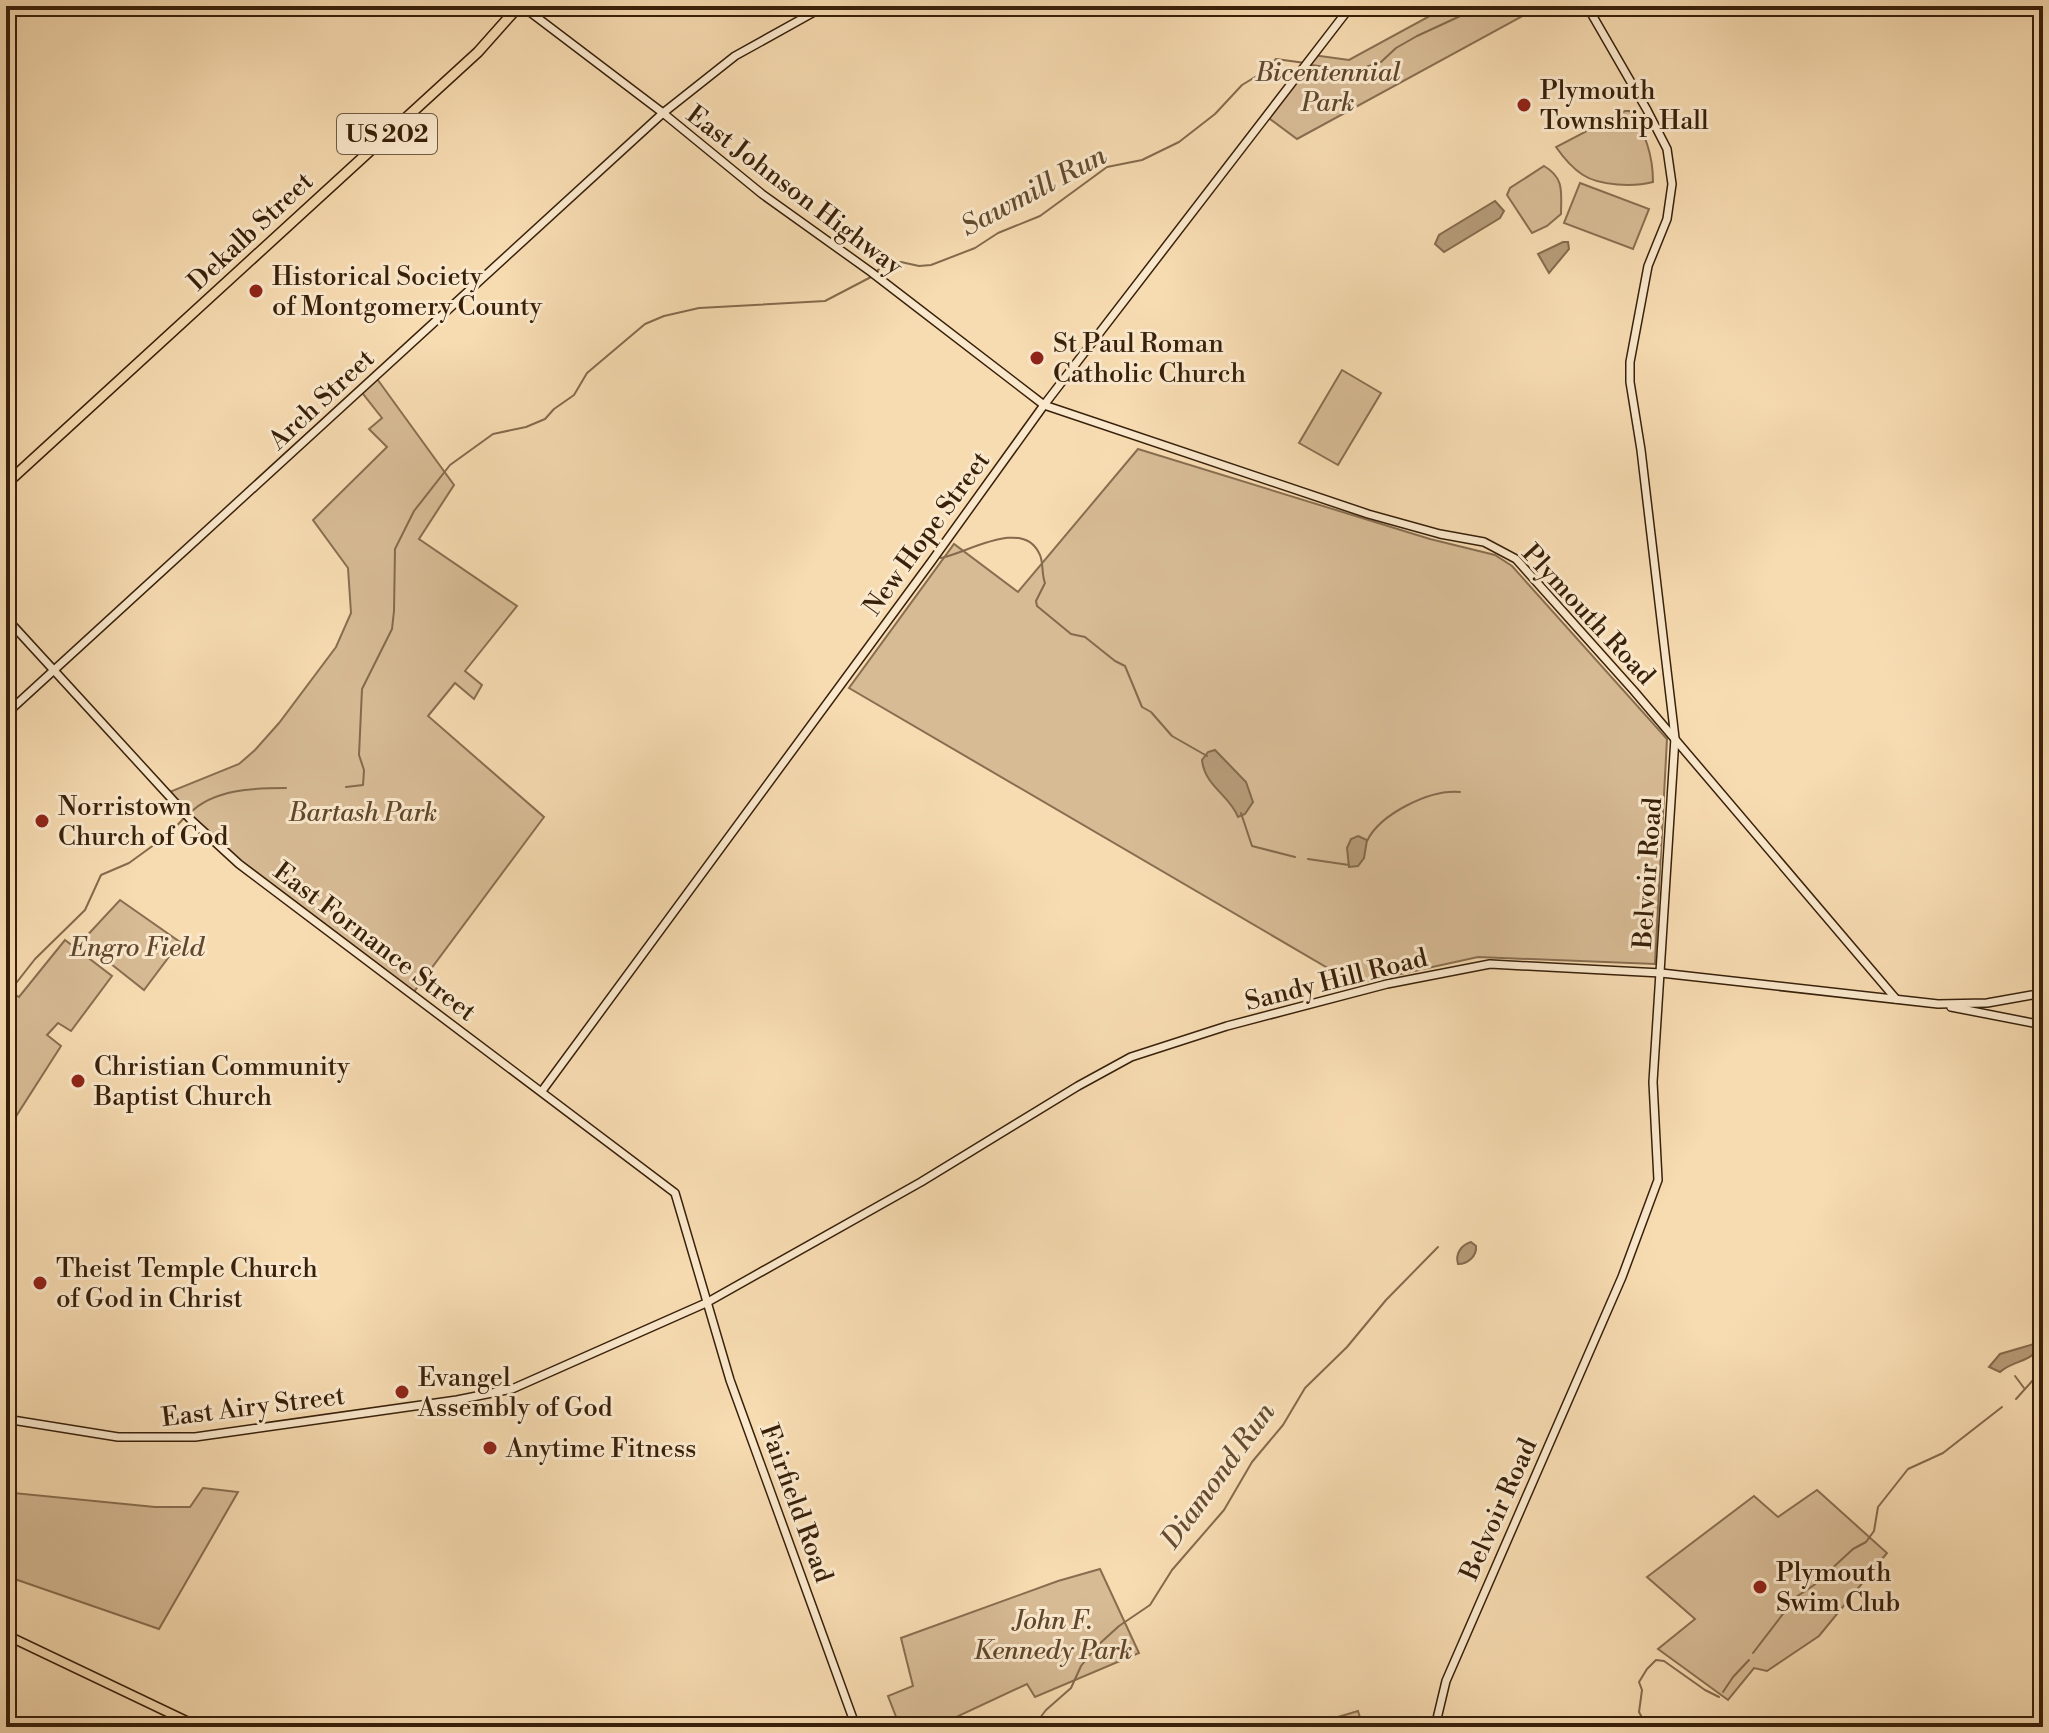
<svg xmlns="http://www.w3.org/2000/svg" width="2049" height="1733" font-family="'Libre Bodoni',serif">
  <rect width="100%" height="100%" fill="#f7dbb1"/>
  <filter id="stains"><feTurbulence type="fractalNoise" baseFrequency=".0025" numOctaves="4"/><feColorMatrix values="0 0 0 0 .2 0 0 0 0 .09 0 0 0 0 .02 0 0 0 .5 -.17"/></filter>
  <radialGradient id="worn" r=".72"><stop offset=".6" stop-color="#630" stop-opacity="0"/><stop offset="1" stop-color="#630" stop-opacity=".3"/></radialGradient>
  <g fill="#d7bb95" stroke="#886e50" stroke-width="2">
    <path d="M 1448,6 L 1541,6 L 1297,139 L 1266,116 L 1313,55 L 1349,60 Z"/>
    <path d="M 1625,111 L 1630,111 C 1646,133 1653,155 1653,182 C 1634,187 1600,186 1583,175 C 1572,168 1563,157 1556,147 Z"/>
    <path d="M 1544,166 C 1565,178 1561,193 1561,214 L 1547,226 L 1532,233 L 1507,195 L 1510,188 Z"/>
    <path d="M 1580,183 L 1649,209 L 1633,249 L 1564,223 Z"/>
    <path d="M 1342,370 L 1381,393 L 1338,465 L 1299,443 Z"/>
    <path d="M 375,376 L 454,485 L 419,539 L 517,606 L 465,671 L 482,685 L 474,699 L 455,683 L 428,716 L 544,817 L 413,993 L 239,864 L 167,793 L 239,764 L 255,750 L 279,723 L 336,647 L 351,613 L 348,568 L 313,520 L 387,447 L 369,429 L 382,418 L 360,390 Z"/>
    <path d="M 1138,449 L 1430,539 L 1495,555 L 1512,566 L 1667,739 L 1655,964 L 1478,957 L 1355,984 L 849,688 L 954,544 L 1018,592 Z"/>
    <path d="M 120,900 L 180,942 L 144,990 L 82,941 Z"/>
    <path d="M 65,940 L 112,976 L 71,1031 L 58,1023 L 47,1035 L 61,1046 L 6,1132 L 6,989 L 19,997 Z"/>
    <path d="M 203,1488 L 238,1492 L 159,1629 L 6,1576 L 14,1493 L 155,1507 L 190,1507 Z"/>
    <path d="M 1817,1490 L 1887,1553 L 1819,1636 L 1767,1671 L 1754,1668 L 1728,1700 L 1658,1649 L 1695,1619 L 1647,1577 L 1754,1496 L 1778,1517 Z"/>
    <path d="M 1100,1569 L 1139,1653 L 1035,1697 L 1027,1684 L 935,1727 L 900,1727 L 888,1696 L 913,1686 L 901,1638 L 1058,1581 Z"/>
    <path d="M 1358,1711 L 1363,1727 L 1304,1727 Z"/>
  </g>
  <g fill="#b69b78" stroke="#846a4c" stroke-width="2">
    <path d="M 1495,201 L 1504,211 L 1500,218 L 1444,252 L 1435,244 L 1439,235 Z"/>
    <path d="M 1563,242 L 1568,242 L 1569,249 L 1549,273 L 1538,254 Z"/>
    <path d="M 1215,750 L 1246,782 L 1253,802 L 1245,814 L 1238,817 C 1229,794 1205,787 1202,760 L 1208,752 Z"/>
    <path d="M 1358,836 L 1367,840 L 1364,858 L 1358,866 L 1349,867 L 1347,848 L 1351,839 Z"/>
    <path d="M 1471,1242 L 1476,1246 C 1477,1256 1468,1264 1458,1264 C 1455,1254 1461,1245 1471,1242 Z"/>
    <path d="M 2041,1342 C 2033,1364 2016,1358 2000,1372 L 1989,1367 L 2000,1354 Z"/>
  </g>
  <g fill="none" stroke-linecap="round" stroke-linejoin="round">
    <g stroke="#846a4c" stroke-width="2">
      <path d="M 1311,65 L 1354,71 L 1381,62 L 1396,48 L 1417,36 L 1482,6"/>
      <path d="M 875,272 L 887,264 L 901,262 L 919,266 L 931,265 L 975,248 L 998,233 L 1040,216 L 1107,167 L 1142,160 L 1179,142 L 1215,114 L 1242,85 L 1260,74 L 1276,59 L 1305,63"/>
      <path d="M 941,558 C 967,553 1022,518 1039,553 C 1044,561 1041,573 1045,583 L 1036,601 L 1037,606 L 1071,634 L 1085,637 L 1115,661 L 1125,666 L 1142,707 L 1151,712 L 1172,736 L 1207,756"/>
      <path d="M 346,787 L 363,785 L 364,770 L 359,755 L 362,689 L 392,629 L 394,611 L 395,549 L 414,511 L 450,465 L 493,434 L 526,427 L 545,419 L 554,409 L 574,395 L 587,373 L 645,324 L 664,316 L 699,308 L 825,301 L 871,277"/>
      <path d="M 190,813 C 214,789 254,788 286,788"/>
      <path d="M 1241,813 L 1252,846 L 1295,857"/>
      <path d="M 1367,841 C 1380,814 1430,789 1460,792"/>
      <path d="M 1308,859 L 1349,865"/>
      <path d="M 6,996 L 35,959 L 85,910 L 101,875 L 129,863 L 169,834 L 185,817"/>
      <path d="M 2015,1376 L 2024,1388"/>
      <path d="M 2016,1399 L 2043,1369"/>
      <path d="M 1753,1653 L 1796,1597 L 1814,1585 L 1853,1549 L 1866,1542 L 1874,1531 L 1878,1507 L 1908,1469 L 1943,1453 L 2002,1407"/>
      <path d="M 1723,1692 L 1733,1677 L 1749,1660"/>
      <path d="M 1033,1727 L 1046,1710 L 1071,1688 L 1081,1666 L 1097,1646 L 1119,1626 L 1150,1605 L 1172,1570 L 1224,1510 L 1252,1462 L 1283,1425 L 1305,1388 L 1347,1347 L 1386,1300 L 1438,1247"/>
      <path d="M 1647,1727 L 1639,1712 L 1642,1690 L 1639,1682 L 1647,1669 L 1656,1660 L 1664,1661 L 1705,1690 L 1719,1697"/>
    </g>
    <defs>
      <g id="secondary">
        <path d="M 522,6 L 663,113 L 762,194 L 871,272 L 1044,405 L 1368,514 L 1440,534 L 1484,542 L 1516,559 L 1634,691 L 1896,999"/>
        <path d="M 6,618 L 191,820 L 239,864 L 675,1193 L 730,1380 L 856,1727"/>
        <path d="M 6,714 L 663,113 L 735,56 L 825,6"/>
        <path d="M 1951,1007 L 2043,1025"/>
        <path d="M 542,1091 L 931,562 L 1044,405 L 1351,6"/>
        <path d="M 6,1419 L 118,1437 L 195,1437 L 457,1400 L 512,1389 L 706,1303 L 921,1182 L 1078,1086 L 1131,1057 L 1227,1026 L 1387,984 L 1490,964 L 1661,973 L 1938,1004 L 1987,1003 L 2043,993"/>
        <path d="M 1435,1727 L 1446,1681 L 1622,1277 L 1658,1180 L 1653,1082 L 1675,738 L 1641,450 L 1630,382 L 1630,362 L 1648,266 L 1667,219 L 1672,184 L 1667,149 L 1647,110 L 1587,6"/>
      </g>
      <path id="primary" d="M 6,1635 L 199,1727"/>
      <path id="highway" d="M 6,484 L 478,52 L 519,6"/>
    </defs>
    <use href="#secondary" stroke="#38200a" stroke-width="10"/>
    <use href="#primary" stroke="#38200a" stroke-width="11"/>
    <use href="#highway" stroke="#38200a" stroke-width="12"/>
    <use href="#secondary" stroke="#fae8cc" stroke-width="7"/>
    <use href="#primary" stroke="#f7dbb1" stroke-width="8"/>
    <use href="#highway" stroke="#f7dbb1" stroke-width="9"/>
  </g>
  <g fill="#8f2418" stroke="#fae8cc" stroke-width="3">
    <circle cx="1524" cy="105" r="8"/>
    <circle cx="256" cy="291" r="8"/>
    <circle cx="1037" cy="358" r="8"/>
    <circle cx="42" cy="821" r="8"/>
    <circle cx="78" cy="1081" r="8"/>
    <circle cx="40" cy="1283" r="8"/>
    <circle cx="402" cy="1392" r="8"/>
    <circle cx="490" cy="1448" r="8"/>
    <circle cx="1760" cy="1587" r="8"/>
  </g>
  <g text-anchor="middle" stroke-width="6" stroke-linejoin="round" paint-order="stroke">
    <rect fill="#fae8cc" stroke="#725c44" stroke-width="2" x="337" y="114" width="100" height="40" rx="6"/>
    <g font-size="24" font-weight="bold" fill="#38200a">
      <text x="387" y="142">US 202</text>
    </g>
    <g font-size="26" font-style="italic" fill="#60472d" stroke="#fae8cc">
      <text x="1328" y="81">Bicentennial<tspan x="1328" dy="30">Park</tspan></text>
      <text x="363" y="821">Bartash Park</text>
      <text x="137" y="956">Engro Field</text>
      <text x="1053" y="1629">John F.<tspan x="1053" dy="30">Kennedy Park</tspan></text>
    </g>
    <g font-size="26" fill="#38200a" stroke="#fae8cc" text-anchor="start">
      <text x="1540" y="99">Plymouth<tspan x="1540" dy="30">Township Hall</tspan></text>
      <text x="272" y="285">Historical Society<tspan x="272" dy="30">of Montgomery County</tspan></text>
      <text x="1053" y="352">St Paul Roman<tspan x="1053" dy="30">Catholic Church</tspan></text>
      <text x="58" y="815">Norristown<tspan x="58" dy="30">Church of God</tspan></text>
      <text x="94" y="1075">Christian Community<tspan x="94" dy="30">Baptist Church</tspan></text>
      <text x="56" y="1277">Theist Temple Church<tspan x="56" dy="30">of God in Christ</tspan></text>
      <text x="418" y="1386">Evangel<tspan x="418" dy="30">Assembly of God</tspan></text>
      <text x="506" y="1457">Anytime Fitness</text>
      <text x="1776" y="1581">Plymouth<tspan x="1776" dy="30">Swim Club</tspan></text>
    </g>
    <g font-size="26" fill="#38200a" stroke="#fae8cc">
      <text transform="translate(795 190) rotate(37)" y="9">East Johnson Highway</text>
      <text transform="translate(250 231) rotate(-43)" y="9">Dekalb Street</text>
      <text transform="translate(321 399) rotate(-43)" y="9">Arch Street</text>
      <text transform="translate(926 533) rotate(-54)" y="9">New Hope Street</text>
      <text transform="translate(1589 614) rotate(47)" y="9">Plymouth Road</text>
      <text transform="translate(1647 873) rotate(-86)" y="9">Belvoir Road</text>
      <text transform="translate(375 941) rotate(37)" y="9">East Fornance Street</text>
      <text transform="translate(1336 979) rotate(-14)" y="9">Sandy Hill Road</text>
      <text transform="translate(253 1406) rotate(-7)" y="9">East Airy Street</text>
      <text transform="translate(797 1503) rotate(70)" y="9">Fairfield Road</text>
      <text transform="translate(1498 1509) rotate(-66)" y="9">Belvoir Road</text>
    </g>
    <g font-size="28" font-style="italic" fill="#644b30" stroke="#fae8cc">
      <text transform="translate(1033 190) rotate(-28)" y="10">Sawmill Run</text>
      <text transform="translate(1217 1475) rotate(-54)" y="10">Diamond Run</text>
    </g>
  </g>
  <rect width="2049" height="1733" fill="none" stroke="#f7dbb1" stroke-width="32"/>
  <rect x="8" y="8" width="2033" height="1717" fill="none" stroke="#38200a" stroke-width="4"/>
  <rect x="16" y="16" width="2017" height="1701" fill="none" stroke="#38200a" stroke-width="2"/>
  <rect width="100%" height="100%" filter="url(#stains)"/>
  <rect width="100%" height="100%" fill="url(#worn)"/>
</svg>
